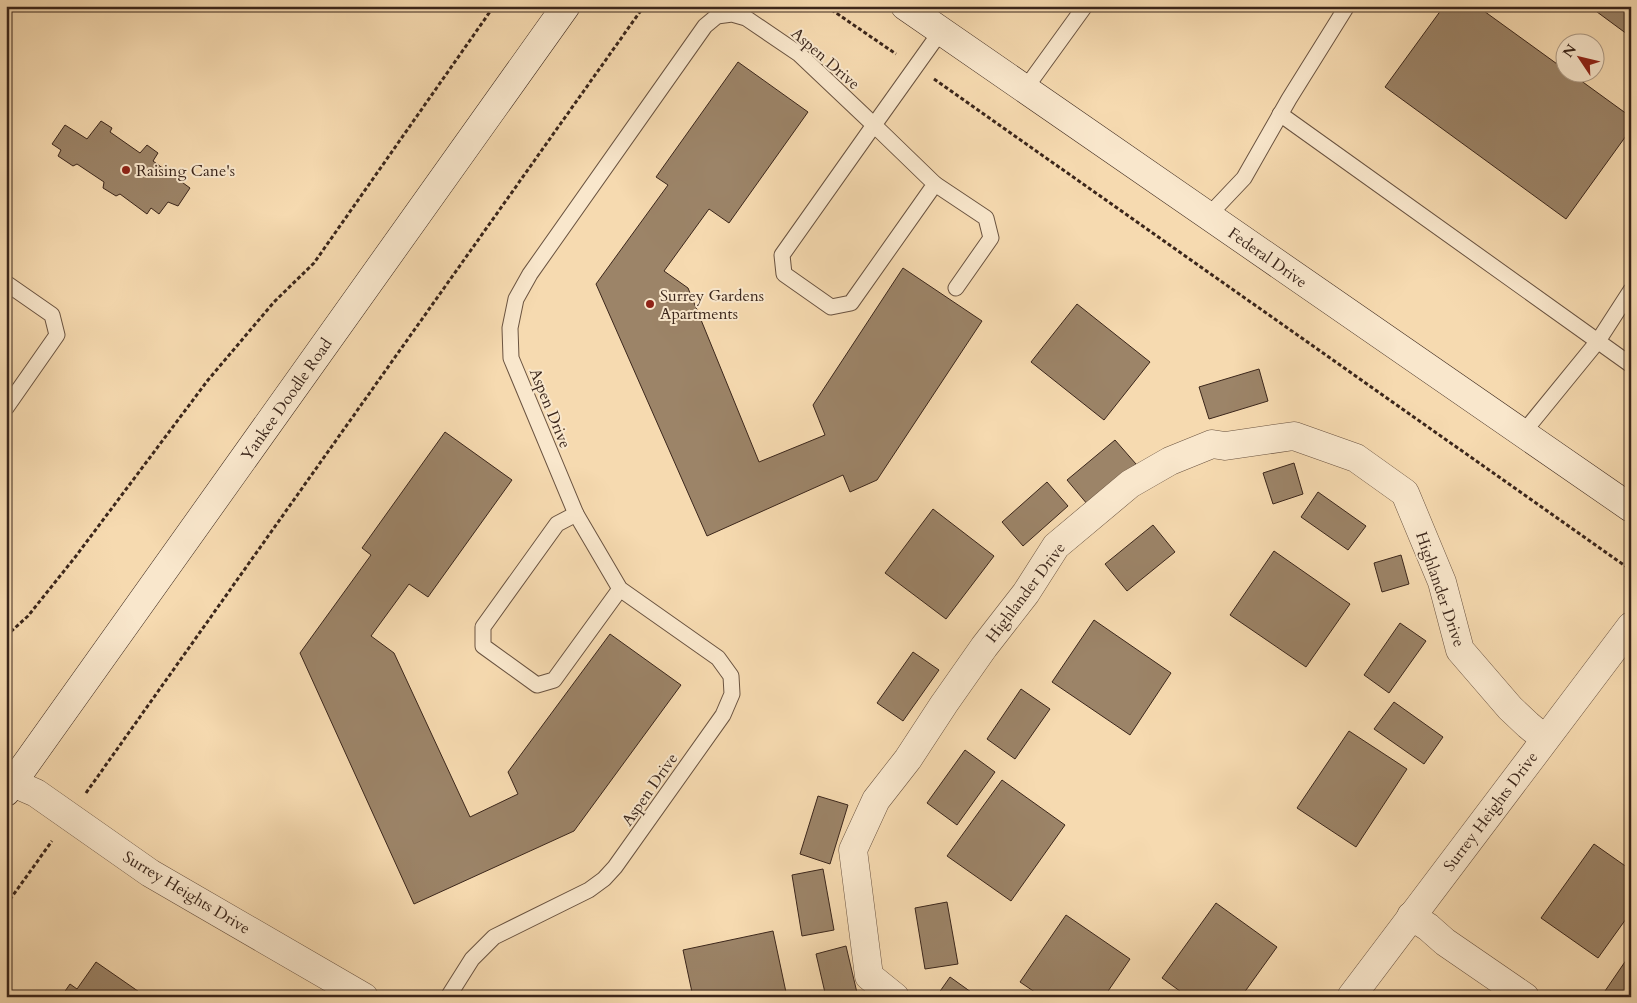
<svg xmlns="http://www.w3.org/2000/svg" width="1637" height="1003" font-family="Cardo,serif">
  <rect width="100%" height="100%" fill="#f6dab0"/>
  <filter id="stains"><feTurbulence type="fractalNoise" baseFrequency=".004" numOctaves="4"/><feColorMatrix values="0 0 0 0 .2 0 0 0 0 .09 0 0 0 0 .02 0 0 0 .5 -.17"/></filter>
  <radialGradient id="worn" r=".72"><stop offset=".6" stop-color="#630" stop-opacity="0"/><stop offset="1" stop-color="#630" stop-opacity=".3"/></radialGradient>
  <g fill="#9c8468" stroke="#3b261b">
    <path d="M 1444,6 L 1477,6 L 1564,69 L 1564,72 L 1569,72 L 1631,117 L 1631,129 L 1566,219 L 1385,87 Z"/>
    <path d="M 1589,6 L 1631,6 L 1631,37 Z"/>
    <path d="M 738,62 L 808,112 L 729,223 L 709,209 L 664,271 L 688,288 L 759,462 L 825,435 L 813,405 L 903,268 L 982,321 L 877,480 L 850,492 L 843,475 L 707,536 L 596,284 L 668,185 L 656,177 Z"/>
    <path d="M 101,121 L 112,128 L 110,132 L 140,153 L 147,145 L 158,153 L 153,161 L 190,188 L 178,206 L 168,202 L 159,214 L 151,208 L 147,214 L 120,194 L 116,196 L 103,188 L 104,182 L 77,164 L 73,166 L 58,156 L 61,150 L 52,144 L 65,125 L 87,139 Z"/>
    <path d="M 1077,304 L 1150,362 L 1104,420 L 1031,362 Z"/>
    <path d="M 1259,369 L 1268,401 L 1209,419 L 1199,387 Z"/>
    <path d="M 445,432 L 512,480 L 428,597 L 409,584 L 371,636 L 394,653 L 470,817 L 518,794 L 508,772 L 610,634 L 681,685 L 574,831 L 414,904 L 300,653 L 371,555 L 362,548 Z"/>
    <path d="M 1115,440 L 1136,464 L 1088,505 L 1067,480 Z"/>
    <path d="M 1294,463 L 1303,494 L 1273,504 L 1263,473 Z"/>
    <path d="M 1047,482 L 1068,506 L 1023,546 L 1002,522 Z"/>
    <path d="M 1318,492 L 1366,526 L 1348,550 L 1301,517 Z"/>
    <path d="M 933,509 L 994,556 L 946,619 L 885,573 Z"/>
    <path d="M 1153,525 L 1175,552 L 1127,591 L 1105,564 Z"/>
    <path d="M 1274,551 L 1350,604 L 1306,667 L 1230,615 Z"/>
    <path d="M 1401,555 L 1409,584 L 1382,592 L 1374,563 Z"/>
    <path d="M 1094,620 L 1171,673 L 1130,735 L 1052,682 Z"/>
    <path d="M 1400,623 L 1426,641 L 1389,693 L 1364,675 Z"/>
    <path d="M 913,652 L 939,670 L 903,721 L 877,703 Z"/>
    <path d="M 1021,689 L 1050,709 L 1015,759 L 987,739 Z"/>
    <path d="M 1394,702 L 1443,737 L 1424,764 L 1374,729 Z"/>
    <path d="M 1349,731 L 1407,769 L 1356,847 L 1297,808 Z"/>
    <path d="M 965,750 L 995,772 L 957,825 L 927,803 Z"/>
    <path d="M 1002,780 L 1065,825 L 1011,901 L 947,856 Z"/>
    <path d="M 818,796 L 848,805 L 830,864 L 800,854 Z"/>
    <path d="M 1594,844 L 1631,870 L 1631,912 L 1598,958 L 1541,918 Z"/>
    <path d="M 823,869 L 834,930 L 802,936 L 792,875 Z"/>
    <path d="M 947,902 L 958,964 L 925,969 L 915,908 Z"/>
    <path d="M 1216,903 L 1277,947 L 1241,997 L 1188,997 L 1162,978 Z"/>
    <path d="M 1066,915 L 1130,959 L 1104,997 L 1042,997 L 1020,982 Z"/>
    <path d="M 773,931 L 787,997 L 693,997 L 683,950 Z"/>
    <path d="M 846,946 L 858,997 L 826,997 L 816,954 Z"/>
    <path d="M 1631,953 L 1631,997 L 1613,997 L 1605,991 Z"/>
    <path d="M 96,962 L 145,996 L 61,997 L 70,984 L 77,989 Z"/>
    <path d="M 950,977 L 978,997 L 936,997 Z"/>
  </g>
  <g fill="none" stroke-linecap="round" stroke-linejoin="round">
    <defs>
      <g id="lane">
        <path d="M 1025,89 L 1085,6"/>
        <path d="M 1280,114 L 1631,365"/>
        <path d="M 874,125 L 935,184 L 851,303 L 831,307 L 784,274 L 782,255 Z"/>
        <path d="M 935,184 L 986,218 L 991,238 L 956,288"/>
        <path d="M 1208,216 L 1244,178 L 1289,99 L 1347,6"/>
        <path d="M 6,283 L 52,315 L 57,335 L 6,408"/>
        <path d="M 1523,433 L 1598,341 L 1631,290"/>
        <path d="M 576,514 L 557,524 L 483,627 L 483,646 L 537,685 L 554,680 L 620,589"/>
        <path d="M 448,997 L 472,959 L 494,937 L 589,890 L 604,879 L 615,867 L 723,715 L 732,694 L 731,676 L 718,658 L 620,589 L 576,514 L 511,358 L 510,328 L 516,299 L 530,274 L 705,26 L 717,16 L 732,14 L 746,18 L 799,54 L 874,125 L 941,31"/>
      </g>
      <g id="street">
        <path d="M 13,783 L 36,793 L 150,873 L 364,997"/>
        <path d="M 1411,916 L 1428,927 L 1445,942 L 1525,997"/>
        <path d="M 895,997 L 869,976 L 853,850 L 876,800 L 908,759 L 944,704 L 984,647 L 1026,593 L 1056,546 L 1130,484 L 1170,461 L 1212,444 L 1225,446 L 1294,436 L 1356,458 L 1405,493 L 1442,582 L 1460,650 L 1510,708 L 1528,725 L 1545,739"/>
        <path d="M 1351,997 L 1631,626"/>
      </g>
      <g id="secondary">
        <path d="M 905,6 L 1631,508"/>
        <path d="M 6,792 L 566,6"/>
      </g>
    </defs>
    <use href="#lane" stroke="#6a5340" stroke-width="17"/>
    <use href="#street" stroke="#6a5340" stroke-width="29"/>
    <use href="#secondary" stroke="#3b261b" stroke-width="29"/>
    <g stroke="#3b261b" stroke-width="3" stroke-dasharray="4 2.5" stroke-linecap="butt">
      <path d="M 826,6 L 896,54"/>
      <path d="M 934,79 L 1631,570"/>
      <path d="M 6,636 L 28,616 L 76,556 L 208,380 L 274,302 L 314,263 L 494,6"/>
      <path d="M 86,793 L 644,6"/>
      <path d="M 6,905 L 52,841"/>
    </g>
    <use href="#lane" stroke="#f9e7cc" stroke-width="15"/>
    <use href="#street" stroke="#f9e7cc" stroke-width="28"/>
    <use href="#secondary" stroke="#f9e7cc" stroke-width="28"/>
  </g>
  <g fill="#8f2418" stroke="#f9e7cc" stroke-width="2">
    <circle cx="126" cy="170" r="5"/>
    <circle cx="650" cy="304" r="5"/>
  </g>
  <g text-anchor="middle" stroke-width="4" stroke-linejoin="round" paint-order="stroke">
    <g font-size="16" fill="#3b261b" stroke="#f9e7cc">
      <text transform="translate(826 58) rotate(41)" y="6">Aspen Drive</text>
      <text transform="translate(1268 257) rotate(35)" y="6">Federal Drive</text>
      <text transform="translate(286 399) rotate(-55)" y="6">Yankee Doodle Road</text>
      <text transform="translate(551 408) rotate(68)" y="6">Aspen Drive</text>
      <text transform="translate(1441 589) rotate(71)" y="6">Highlander Drive</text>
      <text transform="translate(1025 592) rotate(-53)" y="6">Highlander Drive</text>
      <text transform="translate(649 789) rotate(-55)" y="6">Aspen Drive</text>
      <text transform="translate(1490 811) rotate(-53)" y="6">Surrey Heights Drive</text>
      <text transform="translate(187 892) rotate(31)" y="6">Surrey Heights Drive</text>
    </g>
    <g font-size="16" fill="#3b261b" stroke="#f9e7cc" text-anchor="start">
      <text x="136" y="176">Raising Cane's</text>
      <text x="660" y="301">Surrey Gardens<tspan x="660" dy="18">Apartments</tspan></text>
    </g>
  </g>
  <rect width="1637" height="1003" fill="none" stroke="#f6dab0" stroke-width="25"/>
  <rect x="8" y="8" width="1622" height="988" fill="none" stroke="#3b261b" stroke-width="2.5"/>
  <rect x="12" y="12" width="1612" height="978" fill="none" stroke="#3b261b"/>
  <g transform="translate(1580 58) rotate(305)"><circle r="24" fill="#f9e7cc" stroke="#ad9a85"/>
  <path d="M0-4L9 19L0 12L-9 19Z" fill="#8f2418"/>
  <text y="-8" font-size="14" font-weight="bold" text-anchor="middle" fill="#3b261b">N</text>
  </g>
  <rect width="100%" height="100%" filter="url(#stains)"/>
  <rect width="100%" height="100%" fill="url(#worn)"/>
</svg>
